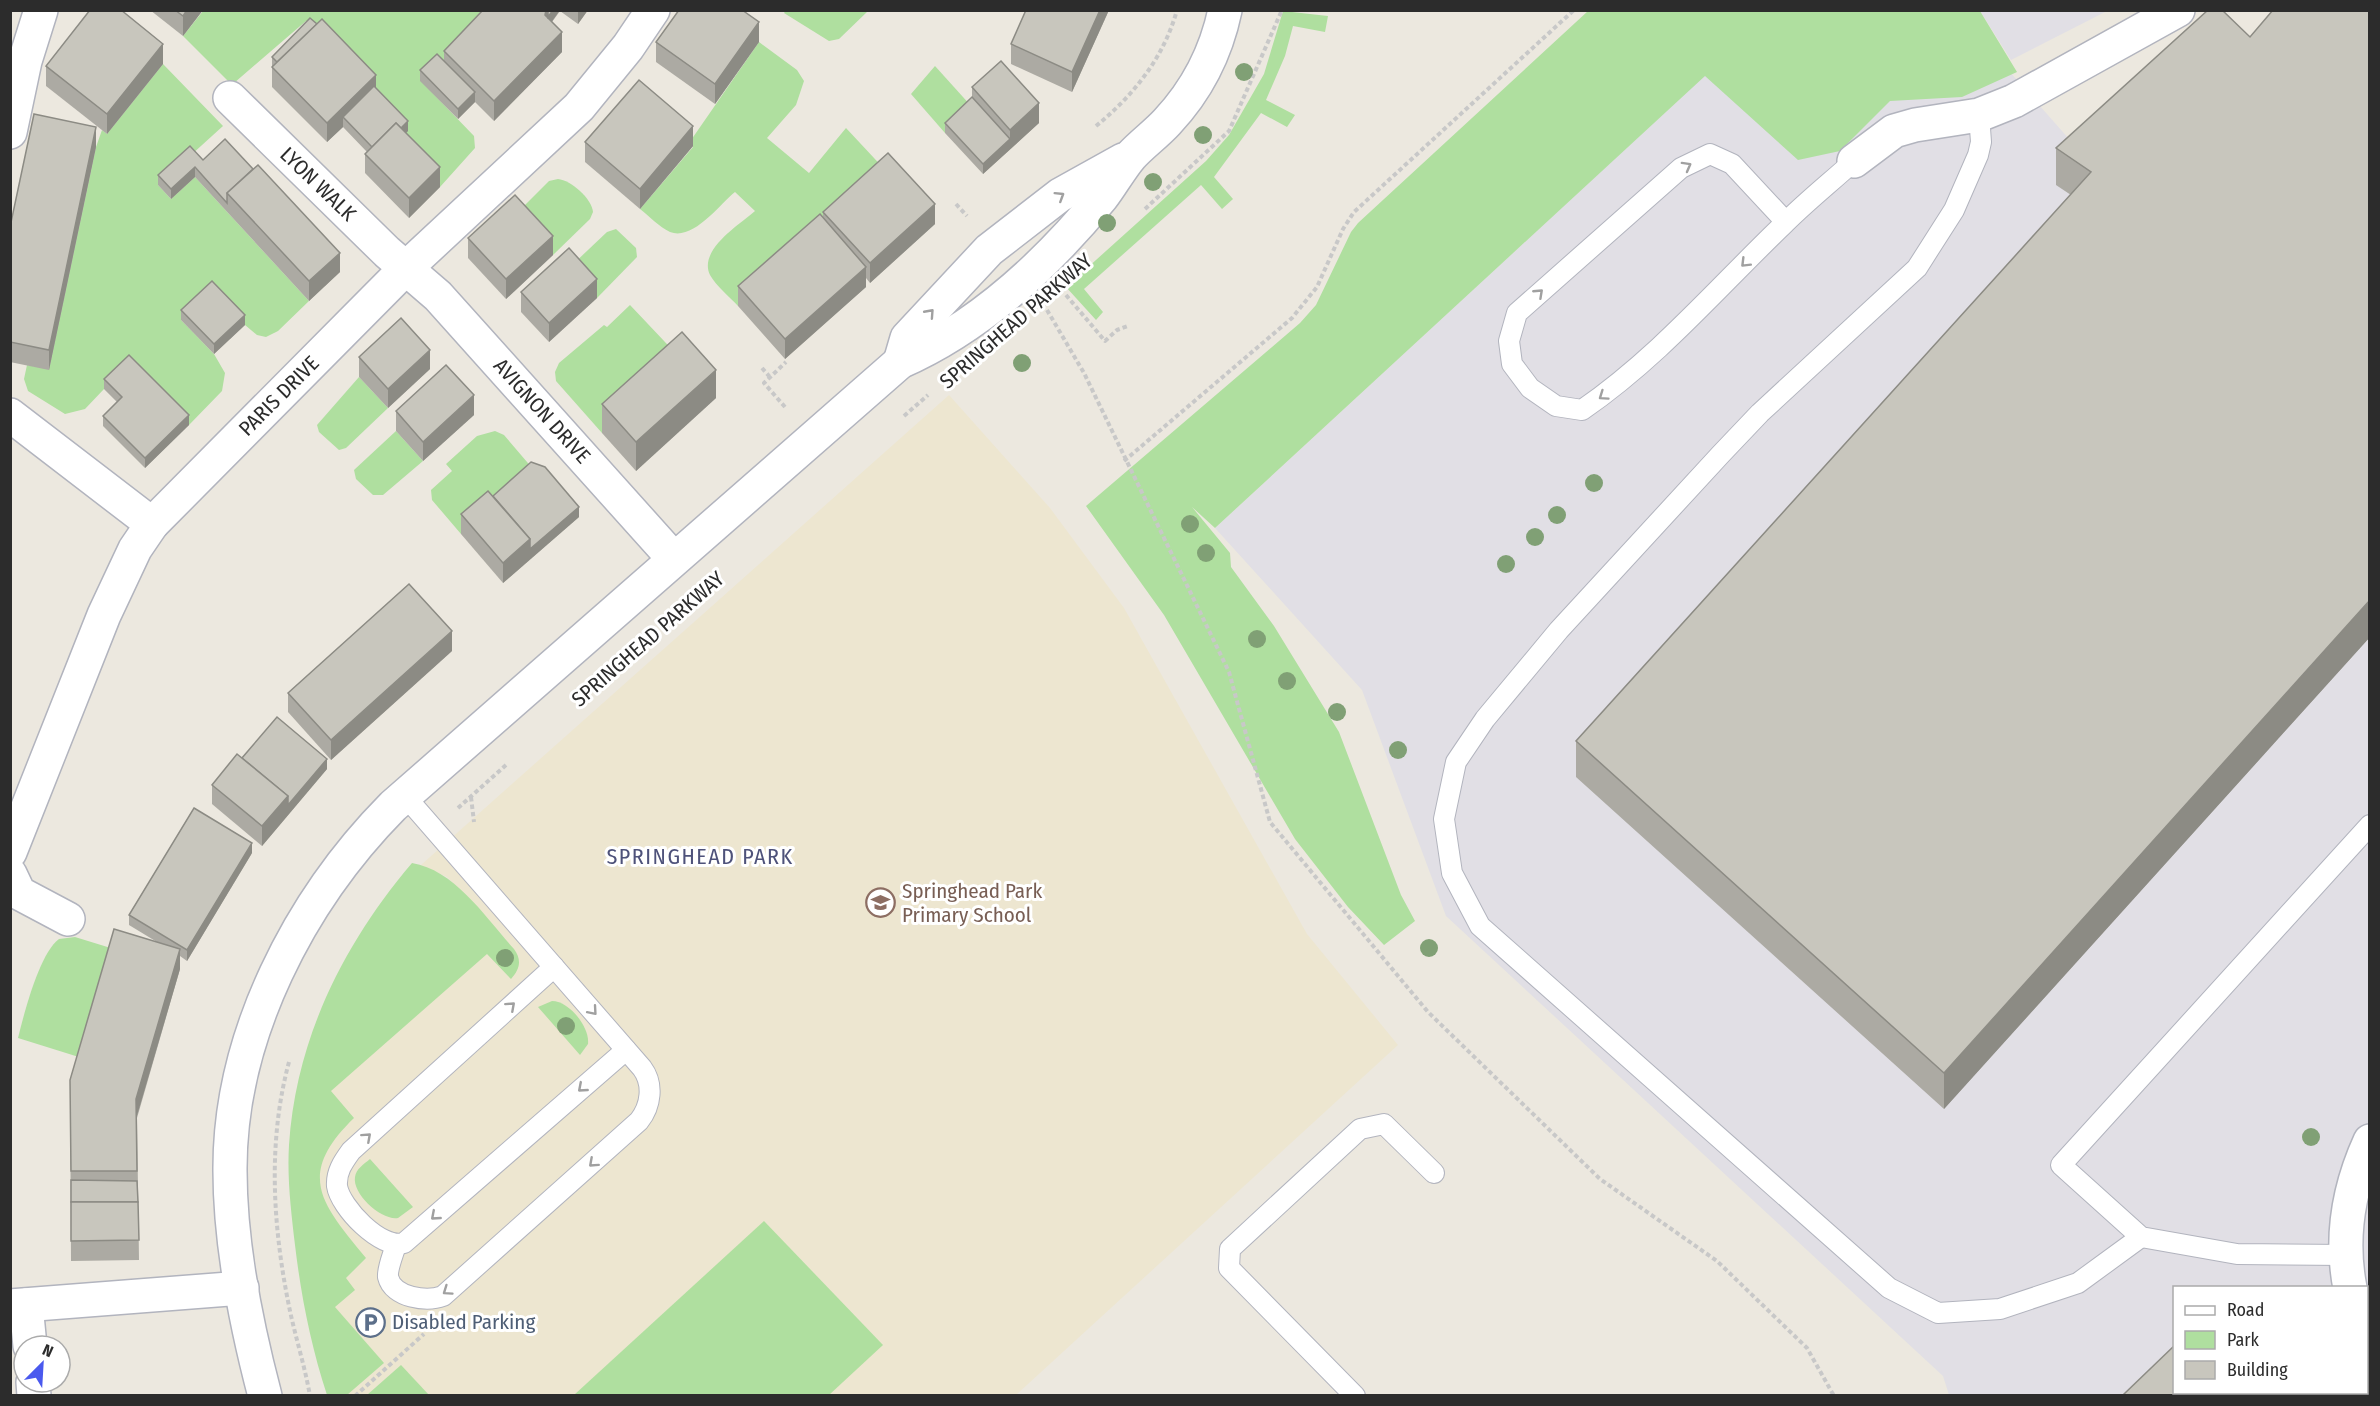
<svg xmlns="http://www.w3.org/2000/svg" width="2380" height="1406" font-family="'Fira Sans Condensed',sans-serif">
  <rect width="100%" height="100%" fill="#ece8df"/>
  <g fill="#e1dfe5" fill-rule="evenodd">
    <path d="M 1752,11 L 1956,11 L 2099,173 L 2369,11 L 2369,1395 L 1949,1395 L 1943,1376 L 1446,916 L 1362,690 L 1215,528 L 1683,96 ZM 2174,1288 L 2366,1288 L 2366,1392 L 2174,1392 Z"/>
    <path d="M 1980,11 L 2107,11 L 2011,60 Z"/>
  </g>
  <path fill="#ede6d0" d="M 949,395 L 1050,508 L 1124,608 L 1307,934 L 1398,1045 L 1016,1395 L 343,1395 L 303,1114 L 502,935 L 447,877 L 421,865 Z"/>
  <g fill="#afdf9f">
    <path d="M 786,10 L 868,10 L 868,11 L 839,39 L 829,41 L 784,13 Z"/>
    <path d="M 203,11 L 505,11 L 472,44 L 420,80 L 474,136 L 475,148 L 440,187 L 396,143 L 408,130 L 306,21 L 234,83 L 230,83 L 183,36 Z"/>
    <path d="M 1283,11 L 1328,16 L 1325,32 L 1293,26 L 1285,56 L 1266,100 L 1295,115 L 1287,127 L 1261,113 L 1214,177 L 1233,199 L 1222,209 L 1201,185 L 1084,289 L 1103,312 L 1096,320 L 1066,287 L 1206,161 L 1229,135 L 1264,74 Z"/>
    <path d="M 1588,11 L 1980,11 L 2017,72 L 1962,97 L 1890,101 L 1840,151 L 1798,160 L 1705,76 L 1215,528 L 1192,507 L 1230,553 L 1231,567 L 1274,626 L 1339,732 L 1401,895 L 1415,921 L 1384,945 L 1348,907 L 1295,839 L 1164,615 L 1086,506 L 1300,323 L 1316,305 L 1351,232 L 1358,223 Z"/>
    <path d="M 759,42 L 797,70 L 804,81 L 796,105 L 767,138 L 809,173 L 846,128 L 888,173 L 738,306 C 730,297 716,286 710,275 C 698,250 739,225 755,211 L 735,192 C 719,205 693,241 670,232 C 659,227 649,216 640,209 L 693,147 L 689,143 Z"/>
    <path d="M 163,64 L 223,126 L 158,185 L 171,199 L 195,177 L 309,301 L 278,331 L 266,337 L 257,335 L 245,325 L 181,320 L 214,354 L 225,373 L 222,391 L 189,425 L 146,383 L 104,389 L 85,409 L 65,414 L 28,391 L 24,379 L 27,365 L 49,369 L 96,147 L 102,130 L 107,134 Z"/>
    <path d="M 935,66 L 972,107 L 945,133 L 911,94 Z"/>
    <path d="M 558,179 C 571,180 592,199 593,212 L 590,219 L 553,255 L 515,215 L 549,181 Z"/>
    <path d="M 616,229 L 636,248 L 637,257 L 597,298 L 569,268 L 607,232 Z"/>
    <path d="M 630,305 L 682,360 L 602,433 L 556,381 L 555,372 L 559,363 L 604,325 L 607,327 Z"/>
    <path d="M 359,377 L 388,408 L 346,448 L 339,450 L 319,432 L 317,425 Z"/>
    <path d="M 396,431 L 423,461 L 383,495 L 373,495 L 356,479 L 354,470 Z"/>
    <path d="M 495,431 L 504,435 L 533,469 L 461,534 L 432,500 L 431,490 L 452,471 L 446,464 L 477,436 Z"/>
    <path d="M 412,863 C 455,870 486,918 514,949 C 522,960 520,969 511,979 L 487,954 L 331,1091 L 354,1118 C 294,1176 323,1205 366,1258 L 346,1278 L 355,1290 L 335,1307 L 384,1363 L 347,1395 L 327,1395 C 311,1346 301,1296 295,1245 C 291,1211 287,1178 289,1145 C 296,1038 344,943 412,863 Z"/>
    <path d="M 75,937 L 114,949 L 82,1058 L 18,1038 C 24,1014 39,954 59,939 Z"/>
    <path d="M 552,1001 C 569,1001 590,1027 588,1044 L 580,1055 L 538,1007 Z"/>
    <path d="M 370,1159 L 413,1207 L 398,1218 C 382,1221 352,1194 355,1177 C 356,1169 364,1164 370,1159 Z"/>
    <path d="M 764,1221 L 883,1345 L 829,1395 L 574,1395 Z"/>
    <path d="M 401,1365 L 429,1395 L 367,1395 Z"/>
  </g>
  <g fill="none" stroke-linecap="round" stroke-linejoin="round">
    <defs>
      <g id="service">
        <path d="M 1979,115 L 1981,142 L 1978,155 L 1954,210 L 1917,268 L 1760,413 L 1721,454 L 1559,630 L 1485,719 L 1456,762 L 1444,819 L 1452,873 L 1480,926 L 1889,1288 L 1938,1313 L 2000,1309 L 2078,1283 L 2141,1237"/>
        <path d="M 1786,222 L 1732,164 L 1710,154 L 1681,168 L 1517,313 L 1509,341 L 1512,364 L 1530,388 L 1556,406 L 1582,410 C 1659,357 1718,287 1785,223 C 1807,201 1831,182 1854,161"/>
        <path d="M 554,967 L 351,1151 C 343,1162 336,1172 337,1186 C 340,1207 381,1250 404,1243 L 626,1050"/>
        <path d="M 396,1244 C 394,1253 387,1268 388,1277 C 393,1298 427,1302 443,1296 L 639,1121 C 651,1106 654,1084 642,1068 L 405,796"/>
        <path d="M 2346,1255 L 2237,1254 L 2141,1237 L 2061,1165 L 2370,825"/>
        <path d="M 1355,1396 L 1229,1268 L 1230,1249 L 1360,1129 L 1384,1124 L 1434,1173"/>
      </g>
      <g id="minor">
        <path d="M 230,98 L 387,252 L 438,296 L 674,559"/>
        <path d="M 10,132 L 25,61 L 41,10"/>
        <path d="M 1854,161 L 1894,131 L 1915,125 L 1979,115 L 2014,101 L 2178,10"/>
        <path d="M 900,362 L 907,338 L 989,250 L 1060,195 L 1123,160"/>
        <path d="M 10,415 L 152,524"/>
        <path d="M 10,852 L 104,615 L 135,549 L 152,524 L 405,269 L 579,107 L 628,47 L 653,10"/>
        <path d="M 10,874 L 19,893 L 68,919"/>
        <path d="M 2350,1288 C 2340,1237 2349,1187 2370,1141"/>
        <path d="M 26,1305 L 30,1346"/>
        <path d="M 10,1306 L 242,1288"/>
        <path d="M 2366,1325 L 2370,1330"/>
        <path d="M 33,1382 L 34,1396"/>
        <path d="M 265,1396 C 246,1324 230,1246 230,1171 C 229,1036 300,900 393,806 L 900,362 C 980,327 1047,264 1102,197 C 1112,184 1120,169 1131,156 C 1142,144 1156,134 1167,122 C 1197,90 1216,53 1225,10"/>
      </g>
    </defs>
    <use href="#service" stroke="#b2b4be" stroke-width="22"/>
    <use href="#minor" stroke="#b2b4be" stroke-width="36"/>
    <g stroke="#c8c8c8" stroke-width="4" stroke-dasharray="4.5 3" stroke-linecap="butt">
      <path d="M 1096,126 C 1134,95 1164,57 1177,10"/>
      <path d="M 956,204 L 967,216"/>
      <path d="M 1145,209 L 1229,131 L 1282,10"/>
      <path d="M 1066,295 L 1105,341 L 1117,330 L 1128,326"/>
      <path d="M 1047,310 L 1084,373 L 1229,672 L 1270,822 L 1428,1012 L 1600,1179 L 1717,1261 L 1807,1348 L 1834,1396"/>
      <path d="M 762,368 L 769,376"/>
      <path d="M 785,407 L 764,383 L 786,362"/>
      <path d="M 904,416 L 928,395"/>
      <path d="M 1124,461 L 1292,318 L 1317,287 L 1343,229 L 1354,212 L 1574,10"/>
      <path d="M 471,797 L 474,822"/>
      <path d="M 458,808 L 506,765"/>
      <path d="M 289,1062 C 267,1143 273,1230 290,1311 C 296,1339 305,1367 310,1396"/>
      <path d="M 355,1396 L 424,1334"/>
    </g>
    <use href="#service" stroke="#fff" stroke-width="20"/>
    <use href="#minor" stroke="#fff" stroke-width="33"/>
  </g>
  <g fill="#80a075">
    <circle cx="1244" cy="72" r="9"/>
    <circle cx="1203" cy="135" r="9"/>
    <circle cx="1153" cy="182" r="9"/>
    <circle cx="1107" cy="223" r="9"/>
    <circle cx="1022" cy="363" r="9"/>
    <circle cx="1594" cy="483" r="9"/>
    <circle cx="1557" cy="515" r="9"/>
    <circle cx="1190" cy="524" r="9"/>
    <circle cx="1535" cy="537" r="9"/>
    <circle cx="1206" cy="553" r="9"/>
    <circle cx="1506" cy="564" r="9"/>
    <circle cx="1257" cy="639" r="9"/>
    <circle cx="1287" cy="681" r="9"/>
    <circle cx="1337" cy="712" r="9"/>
    <circle cx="1398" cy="750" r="9"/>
    <circle cx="1429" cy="948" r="9"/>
    <circle cx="505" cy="958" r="9"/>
    <circle cx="566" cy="1026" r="9"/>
    <circle cx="2311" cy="1137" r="9"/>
  </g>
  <g fill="#acaaa3">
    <path d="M 150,10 L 203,10 L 183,36 Z"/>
    <path d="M 483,10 L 588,10 L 578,24 L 560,11 L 552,22 L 562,52 L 494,121 L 475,102 L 458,119 L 420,81 L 420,70 L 444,61 L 444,51 Z"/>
    <path d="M 1026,10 L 1109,10 L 1072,92 L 1011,64 L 1011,44 Z"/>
    <path d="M 2370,10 L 2370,637 L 1944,1109 L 1576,777 L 1576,741 L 2071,195 L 2056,185 L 2056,148 L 2250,37 Z"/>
    <path d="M 656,42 L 759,42 L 715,104 L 656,62 Z"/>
    <path d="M 272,57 L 376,89 L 408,131 L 406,133 L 440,187 L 409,218 L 365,173 L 365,154 L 367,152 L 343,127 L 327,142 L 272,87 Z"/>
    <path d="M 163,64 L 107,134 L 46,86 L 46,66 Z"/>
    <path d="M 972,87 L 1039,123 L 983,174 L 945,133 L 945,123 L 972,97 Z"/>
    <path d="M 585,142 L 693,146 L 640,209 L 585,162 Z"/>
    <path d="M 96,147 L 49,370 L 10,362 L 10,227 Z"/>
    <path d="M 203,160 L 340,272 L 309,301 L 195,177 L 171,199 L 158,185 L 158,175 Z"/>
    <path d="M 823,212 L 935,224 L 870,283 L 866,278 L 866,287 L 785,359 L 738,306 L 738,286 L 823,218 Z"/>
    <path d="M 468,238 L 553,255 L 506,299 L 468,258 Z"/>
    <path d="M 521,292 L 597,298 L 549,342 L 521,312 Z"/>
    <path d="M 181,310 L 245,325 L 214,354 L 181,320 Z"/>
    <path d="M 359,357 L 430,369 L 388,408 L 359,377 Z"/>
    <path d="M 104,379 L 189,425 L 145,468 L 103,426 L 103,416 L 117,402 L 104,389 Z"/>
    <path d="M 716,398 L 636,471 L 602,433 L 602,404 Z"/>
    <path d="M 396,411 L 474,415 L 423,461 L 396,431 Z"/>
    <path d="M 493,496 L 579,517 L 503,583 L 461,534 L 461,514 Z"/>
    <path d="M 452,651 L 331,760 L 288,712 L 288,693 Z"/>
    <path d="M 242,758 L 327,769 L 262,846 L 212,804 L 212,785 Z"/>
    <path d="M 252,853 L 187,961 L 180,956 L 180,969 L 137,1118 L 139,1260 L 71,1261 L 70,1080 L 157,942 L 129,925 L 129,915 Z"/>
  </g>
  <g fill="#8c8b84">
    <path d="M 187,10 L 203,10 L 183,36 L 183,16 Z"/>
    <path d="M 546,10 L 560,10 L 548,27 L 545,15 Z"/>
    <path d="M 578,10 L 588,10 L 578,24 Z"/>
    <path d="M 1100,10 L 1109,10 L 1072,92 L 1072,72 Z"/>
    <path d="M 759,22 L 759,42 L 715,104 L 715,84 Z"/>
    <path d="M 562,32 L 562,52 L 494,121 L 494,101 Z"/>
    <path d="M 163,44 L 163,64 L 107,134 L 107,114 Z"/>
    <path d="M 376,75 L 376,94 L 343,117 L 343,127 L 327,142 L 327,123 Z"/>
    <path d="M 475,92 L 475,102 L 458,119 L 458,109 Z"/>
    <path d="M 1039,103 L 1039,123 L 983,174 L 983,164 L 1010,139 L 1010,130 Z"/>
    <path d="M 408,121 L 408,131 L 377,162 L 377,152 Z"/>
    <path d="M 693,126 L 693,146 L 640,209 L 640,189 Z"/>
    <path d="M 96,127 L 96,147 L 49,370 L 49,350 Z"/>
    <path d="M 195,167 L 195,177 L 171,199 L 171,189 Z"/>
    <path d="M 440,167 L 440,187 L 409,218 L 409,198 Z"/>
    <path d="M 935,204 L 935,224 L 870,283 L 870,263 Z"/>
    <path d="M 553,236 L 553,255 L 506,299 L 506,279 Z"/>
    <path d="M 340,253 L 340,272 L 309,301 L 309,281 Z"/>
    <path d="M 866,267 L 866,287 L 785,359 L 785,339 Z"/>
    <path d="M 597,279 L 597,298 L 549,342 L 549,323 Z"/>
    <path d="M 245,315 L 245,325 L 214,354 L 214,344 Z"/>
    <path d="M 430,350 L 430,369 L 388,408 L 388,389 Z"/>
    <path d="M 716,370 L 716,398 L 636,471 L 636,442 Z"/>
    <path d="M 474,395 L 474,415 L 423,461 L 423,442 Z"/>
    <path d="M 189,415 L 189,425 L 145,468 L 145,458 Z"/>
    <path d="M 579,507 L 579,517 L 503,583 L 503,563 L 530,539 Z"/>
    <path d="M 2370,600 L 2370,637 L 1944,1109 L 1944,1073 Z"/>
    <path d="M 452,631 L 452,651 L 331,760 L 331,740 Z"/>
    <path d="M 327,759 L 327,769 L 262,846 L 262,826 L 288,796 Z"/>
    <path d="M 252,843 L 252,853 L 187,961 L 187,950 Z"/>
    <path d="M 180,949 L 180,969 L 136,1119 L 136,1099 Z"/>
  </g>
  <g fill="#c8c6bd" stroke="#8c8b84" stroke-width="1.5">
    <path d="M 90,10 L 121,10 L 163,44 L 107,114 L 46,66 Z"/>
    <path d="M 175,10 L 187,10 L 183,16 Z"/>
    <path d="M 483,10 L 546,10 L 545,15 L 562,32 L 494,101 L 444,51 Z"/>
    <path d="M 548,10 L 553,10 L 548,17 Z"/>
    <path d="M 679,10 L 742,10 L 759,22 L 715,84 L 656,42 Z"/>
    <path d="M 1026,10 L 1100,10 L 1072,72 L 1011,44 Z"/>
    <path d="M 2208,10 L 2222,10 L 2250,37 L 2273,10 L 2370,10 L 2370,600 L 1944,1073 L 1576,741 L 2091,172 L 2056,148 Z"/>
    <path d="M 310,18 L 317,24 L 277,62 L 272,57 Z"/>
    <path d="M 322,19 L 376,75 L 327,123 L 272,67 Z"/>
    <path d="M 437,54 L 475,92 L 458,109 L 420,70 Z"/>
    <path d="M 1001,61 L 1039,103 L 1010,130 L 972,87 Z"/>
    <path d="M 639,80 L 693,126 L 640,189 L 585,142 Z"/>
    <path d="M 374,86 L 408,121 L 401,128 L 396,123 L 372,147 L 343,117 Z"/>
    <path d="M 972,97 L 1010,139 L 983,164 L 945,123 Z"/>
    <path d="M 34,114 L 96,127 L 49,350 L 10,342 L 10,227 Z"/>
    <path d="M 396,123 L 440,167 L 409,198 L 365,154 Z"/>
    <path d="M 225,139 L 253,169 L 227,193 L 227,203 L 195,167 L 171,189 L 158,175 L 190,146 L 203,160 Z"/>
    <path d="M 888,153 L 935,204 L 870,263 L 823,212 Z"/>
    <path d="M 258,165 L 340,253 L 309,281 L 227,193 Z"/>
    <path d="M 515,195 L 553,236 L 506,279 L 468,238 Z"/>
    <path d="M 820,214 L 866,267 L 785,339 L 738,286 Z"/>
    <path d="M 569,248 L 597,279 L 549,323 L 521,292 Z"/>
    <path d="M 212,281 L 245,315 L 214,344 L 181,310 Z"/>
    <path d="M 401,318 L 430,350 L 388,389 L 359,357 Z"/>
    <path d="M 682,332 L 716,370 L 636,442 L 602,404 Z"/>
    <path d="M 129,355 L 189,415 L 145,458 L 103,416 L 122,397 L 104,379 Z"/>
    <path d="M 446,365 L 474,395 L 423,442 L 396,411 Z"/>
    <path d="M 531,462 L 545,467 L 579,507 L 530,549 L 530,539 L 493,496 Z"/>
    <path d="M 488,491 L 530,539 L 503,563 L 461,514 Z"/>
    <path d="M 409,584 L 452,631 L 331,740 L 288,693 Z"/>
    <path d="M 277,717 L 327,759 L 288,805 L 288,796 L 242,758 Z"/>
    <path d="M 237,754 L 288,796 L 262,826 L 212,785 Z"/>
    <path d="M 194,808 L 252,843 L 187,950 L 129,915 Z"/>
    <path d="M 114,929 L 180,949 L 136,1099 L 137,1171 L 71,1171 L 70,1080 Z"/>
    <path d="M 71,1180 L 137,1181 L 138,1202 L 71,1202 Z"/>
    <path d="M 71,1202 L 138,1202 L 139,1240 L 71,1241 Z"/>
    <path d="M 2175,1345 L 2175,1392 L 2339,1392 L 2342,1395 L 2123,1395 Z"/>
  </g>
  <defs><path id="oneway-chevron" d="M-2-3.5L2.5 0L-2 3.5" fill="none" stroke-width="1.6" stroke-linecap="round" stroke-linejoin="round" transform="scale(1.5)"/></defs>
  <g stroke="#a0a0a0">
    <use href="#oneway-chevron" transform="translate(1687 166) rotate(-29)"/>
    <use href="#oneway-chevron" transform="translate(1060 196) rotate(-32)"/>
    <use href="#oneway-chevron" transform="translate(1745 263) rotate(135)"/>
    <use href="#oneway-chevron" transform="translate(1539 293) rotate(-43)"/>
    <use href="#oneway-chevron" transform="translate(930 313) rotate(-48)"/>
    <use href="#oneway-chevron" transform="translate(1603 396) rotate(145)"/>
    <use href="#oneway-chevron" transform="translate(511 1006) rotate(-42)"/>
    <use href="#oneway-chevron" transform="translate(593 1011) rotate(49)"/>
    <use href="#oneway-chevron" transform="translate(582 1088) rotate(139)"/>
    <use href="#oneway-chevron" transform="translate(367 1137) rotate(-42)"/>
    <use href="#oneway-chevron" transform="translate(593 1163) rotate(138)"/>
    <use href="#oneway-chevron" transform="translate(435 1216) rotate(139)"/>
    <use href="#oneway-chevron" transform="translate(447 1291) rotate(145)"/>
  </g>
  <defs>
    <symbol id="school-ring" viewBox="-11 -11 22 22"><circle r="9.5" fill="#fff" stroke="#8d6e63" stroke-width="1.5"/><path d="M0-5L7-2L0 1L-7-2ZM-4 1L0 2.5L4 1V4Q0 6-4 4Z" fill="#8d6e63"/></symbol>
    <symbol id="parking-ring" viewBox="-11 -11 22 22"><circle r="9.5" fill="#fff" stroke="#5c6f8a" stroke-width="1.5"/><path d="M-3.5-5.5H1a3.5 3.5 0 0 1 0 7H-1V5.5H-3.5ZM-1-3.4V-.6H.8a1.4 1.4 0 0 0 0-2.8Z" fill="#5c6f8a"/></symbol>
  </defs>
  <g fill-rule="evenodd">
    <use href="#school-ring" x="864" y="886" width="33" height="33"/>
    <use href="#parking-ring" x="354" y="1306" width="33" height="33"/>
  </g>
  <g text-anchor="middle" stroke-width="6" stroke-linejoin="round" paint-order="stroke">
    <g font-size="21" fill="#2c2c2c" stroke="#fff">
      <text transform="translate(318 184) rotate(44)" y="7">LYON WALK</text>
      <text transform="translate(1016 321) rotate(-41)" y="7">SPRINGHEAD PARKWAY</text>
      <text transform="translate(279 396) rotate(-45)" y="7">PARIS DRIVE</text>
      <text transform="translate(542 411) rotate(48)" y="7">AVIGNON DRIVE</text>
      <text transform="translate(648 639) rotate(-41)" y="7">SPRINGHEAD PARKWAY</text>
    </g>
    <g font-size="21" fill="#785e54" stroke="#fff" text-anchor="start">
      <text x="902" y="898">Springhead Park<tspan x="902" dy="24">Primary School</tspan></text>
    </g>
    <g font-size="21" fill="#4e5e75" stroke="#fff" text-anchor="start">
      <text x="392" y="1329">Disabled Parking</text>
    </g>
    <g font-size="22" letter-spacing="1.5" fill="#4e527a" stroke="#fff">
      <text x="700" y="864">SPRINGHEAD PARK</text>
    </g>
  </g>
  <rect width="2380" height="1406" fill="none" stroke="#2c2c2c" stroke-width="24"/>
  <rect x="2173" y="1286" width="195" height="108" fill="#ffffff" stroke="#ababab" stroke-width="1.5"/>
  <rect x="2185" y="1306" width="30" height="9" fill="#ffffff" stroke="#ababab" stroke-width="1.5"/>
  <text x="2227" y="1316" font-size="18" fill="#2c2c2c">Road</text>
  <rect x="2185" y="1331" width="30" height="18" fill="#afdf9f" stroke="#ababab" stroke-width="1.5"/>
  <text x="2227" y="1346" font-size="18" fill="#2c2c2c">Park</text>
  <rect x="2185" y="1361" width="30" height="18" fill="#c8c6bd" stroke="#ababab" stroke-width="1.5"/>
  <text x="2227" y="1376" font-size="18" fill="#2c2c2c">Building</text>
  <g transform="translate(42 1364) rotate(24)"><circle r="28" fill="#ffffff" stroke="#ababab" stroke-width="1.5"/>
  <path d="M0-4.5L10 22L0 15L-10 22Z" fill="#4a59ee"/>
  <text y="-9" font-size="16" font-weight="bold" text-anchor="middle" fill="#2c2c2c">N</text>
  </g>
</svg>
